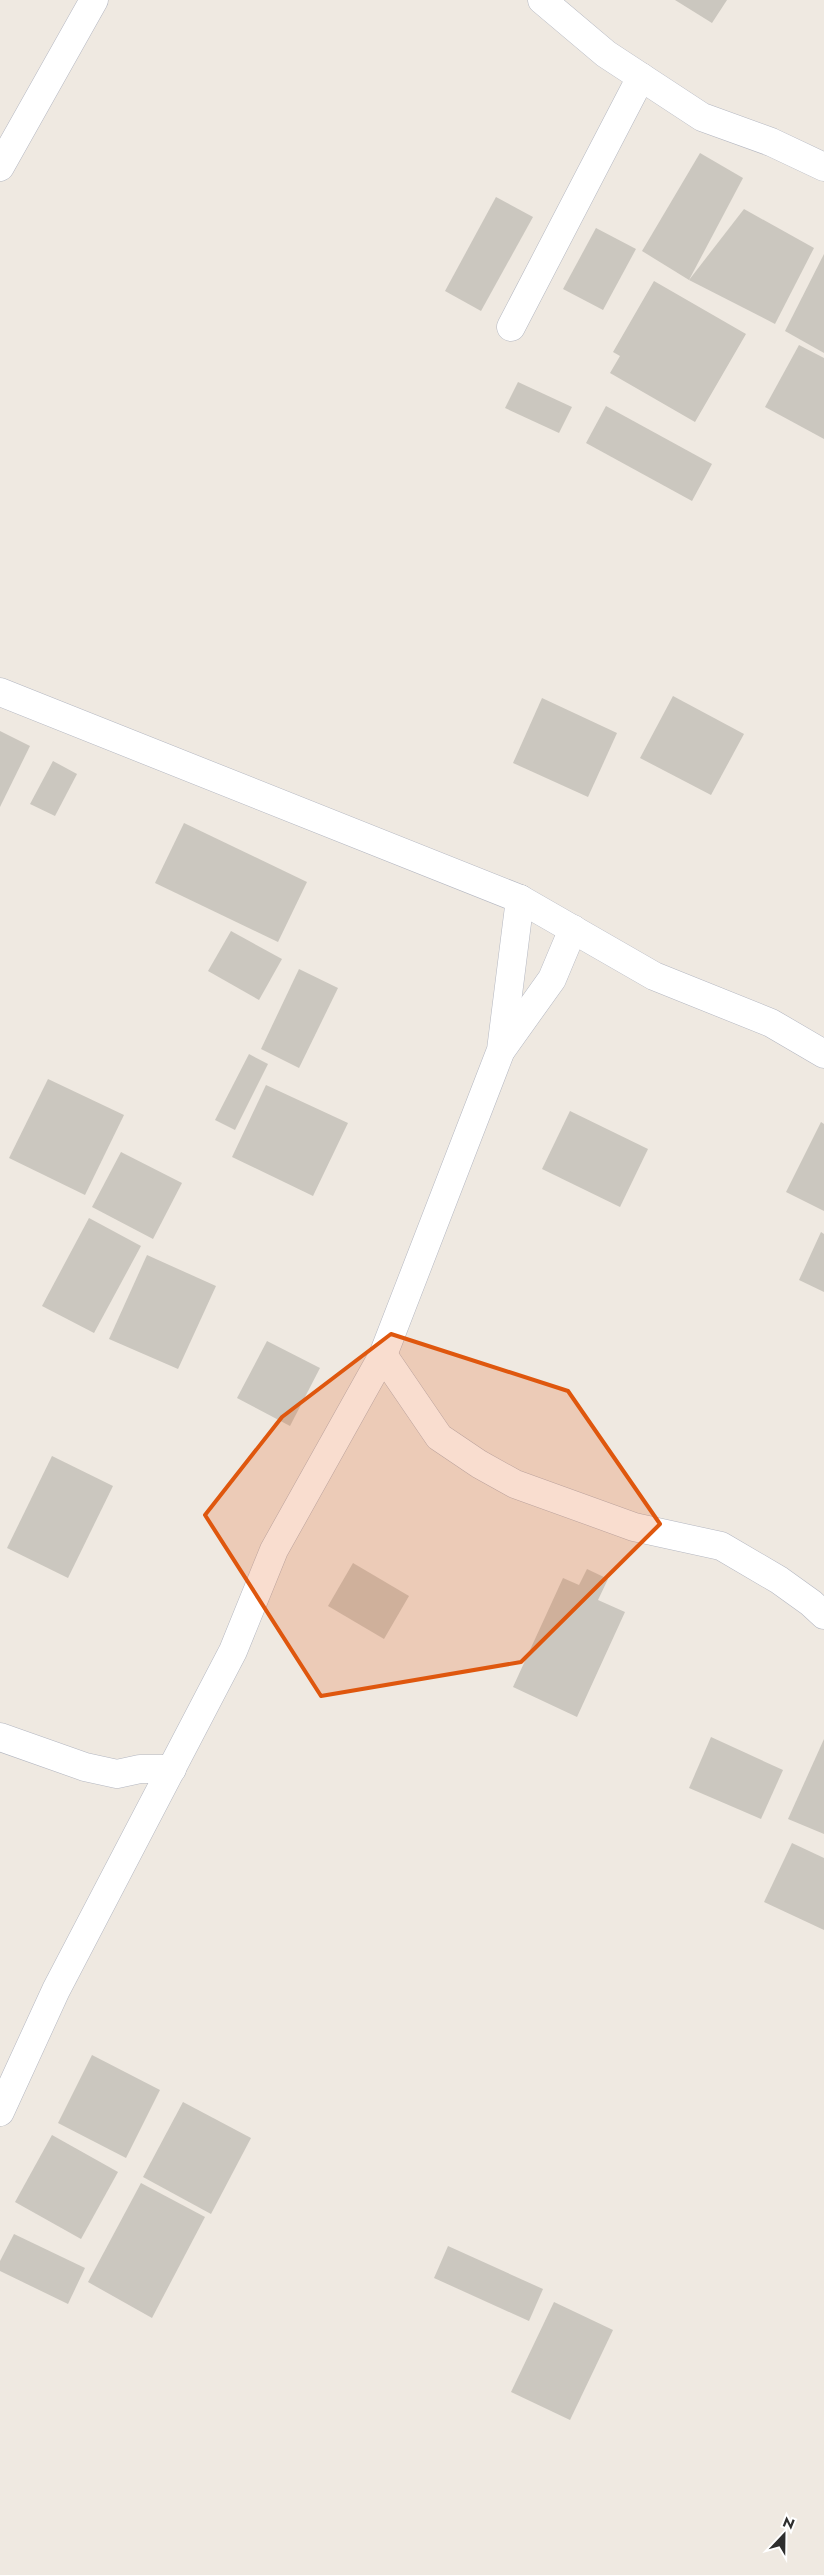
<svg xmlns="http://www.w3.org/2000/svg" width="824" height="2575" font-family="Jost,sans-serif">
  <rect width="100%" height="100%" fill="#efe9e1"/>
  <g fill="#cbc7bf">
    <path d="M 675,0 L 727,0 L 712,23 Z"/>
    <path d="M 700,153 L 743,178 L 689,280 L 642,251 Z"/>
    <path d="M 496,197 L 533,217 L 481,311 L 445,291 Z"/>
    <path d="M 744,209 L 814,248 L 775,324 L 689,280 Z"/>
    <path d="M 596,228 L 636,249 L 603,310 L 563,289 Z"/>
    <path d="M 824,254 L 824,353 L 785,331 Z"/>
    <path d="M 654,281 L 746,334 L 695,422 L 610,373 L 620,356 L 613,352 Z"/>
    <path d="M 799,345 L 824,358 L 824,439 L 765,407 Z"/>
    <path d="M 518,382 L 572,407 L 559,433 L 505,408 Z"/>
    <path d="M 606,406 L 712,464 L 692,501 L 586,443 Z"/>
    <path d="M 673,696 L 744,734 L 711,795 L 640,758 Z"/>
    <path d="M 542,698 L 617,733 L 588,797 L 513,763 Z"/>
    <path d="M 0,731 L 30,746 L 0,807 Z"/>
    <path d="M 53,761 L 77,774 L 55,816 L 30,804 Z"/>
    <path d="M 184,823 L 307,882 L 278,942 L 155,883 Z"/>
    <path d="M 231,931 L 282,959 L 259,1000 L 208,971 Z"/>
    <path d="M 299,969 L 338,988 L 299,1068 L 261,1049 Z"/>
    <path d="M 249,1054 L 268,1064 L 235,1130 L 215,1120 Z"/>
    <path d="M 48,1079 L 124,1115 L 85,1195 L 9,1158 Z"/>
    <path d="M 266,1085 L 348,1123 L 313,1196 L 232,1157 Z"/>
    <path d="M 570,1111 L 648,1149 L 620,1207 L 542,1169 Z"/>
    <path d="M 821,1122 L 824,1124 L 824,1211 L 786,1192 Z"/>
    <path d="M 121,1152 L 182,1183 L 153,1239 L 92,1207 Z"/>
    <path d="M 89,1218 L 141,1246 L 94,1333 L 42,1306 Z"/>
    <path d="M 821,1232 L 824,1234 L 824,1292 L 799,1280 Z"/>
    <path d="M 147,1255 L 216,1286 L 178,1369 L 109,1339 Z"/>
    <path d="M 267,1341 L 320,1368 L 290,1426 L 237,1398 Z"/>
    <path d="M 52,1456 L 113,1486 L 68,1578 L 7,1548 Z"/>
    <path d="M 353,1563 L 409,1596 L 384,1639 L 328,1606 Z"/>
    <path d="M 587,1569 L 608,1579 L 598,1600 L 625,1612 L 577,1717 L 513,1687 L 563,1578 L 579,1585 Z"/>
    <path d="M 711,1737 L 783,1770 L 761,1819 L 689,1788 Z"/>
    <path d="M 824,1739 L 824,1834 L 788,1819 Z"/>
    <path d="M 792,1843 L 824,1858 L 824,1930 L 764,1902 Z"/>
    <path d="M 92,2055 L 160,2090 L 126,2158 L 58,2123 Z"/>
    <path d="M 183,2102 L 251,2138 L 211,2214 L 143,2177 Z"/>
    <path d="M 52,2135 L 118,2172 L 81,2239 L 15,2202 Z"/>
    <path d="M 141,2183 L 205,2217 L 152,2318 L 88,2282 Z"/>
    <path d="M 14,2234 L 85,2268 L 68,2304 L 0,2271 L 0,2261 Z"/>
    <path d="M 448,2246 L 543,2289 L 529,2321 L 434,2278 Z"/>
    <path d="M 554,2302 L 613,2330 L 570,2420 L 511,2392 Z"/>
  </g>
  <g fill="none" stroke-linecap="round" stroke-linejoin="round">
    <defs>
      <g id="minor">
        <path d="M 542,0 L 606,54 L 702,117 L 771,142 L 824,167"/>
        <path d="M 0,167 L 94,0"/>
        <path d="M 511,327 L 641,77"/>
        <path d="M 0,692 L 520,899 L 654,976 L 771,1023 L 824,1054"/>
        <path d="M 502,1049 L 552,979 L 573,929"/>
        <path d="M 383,1355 L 439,1437 L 479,1464 L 515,1484 L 634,1527 L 721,1546 L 779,1580 L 811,1603 L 824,1615"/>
        <path d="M 0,1737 L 85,1767 L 117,1774 L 140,1769 L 172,1769"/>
        <path d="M 0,2112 L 56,1990 L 233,1651 L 274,1550 L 383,1355 L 501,1050 L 520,899"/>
      </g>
    </defs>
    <use href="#minor" stroke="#b4b7c1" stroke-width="29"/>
    <use href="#minor" stroke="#fff" stroke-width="28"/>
  </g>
  <path fill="#df570e" fill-opacity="0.2" stroke="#df570e" stroke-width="4" stroke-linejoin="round" d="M 391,1334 L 568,1391 L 660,1524 L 521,1662 L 321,1696 L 205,1515 L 282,1417 Z"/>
  <g transform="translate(784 2535) rotate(22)" stroke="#ffffff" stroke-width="4" paint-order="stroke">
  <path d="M0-4L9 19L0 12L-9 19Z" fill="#2e2e2e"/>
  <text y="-8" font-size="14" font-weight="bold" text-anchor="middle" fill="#2e2e2e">N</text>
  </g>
</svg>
